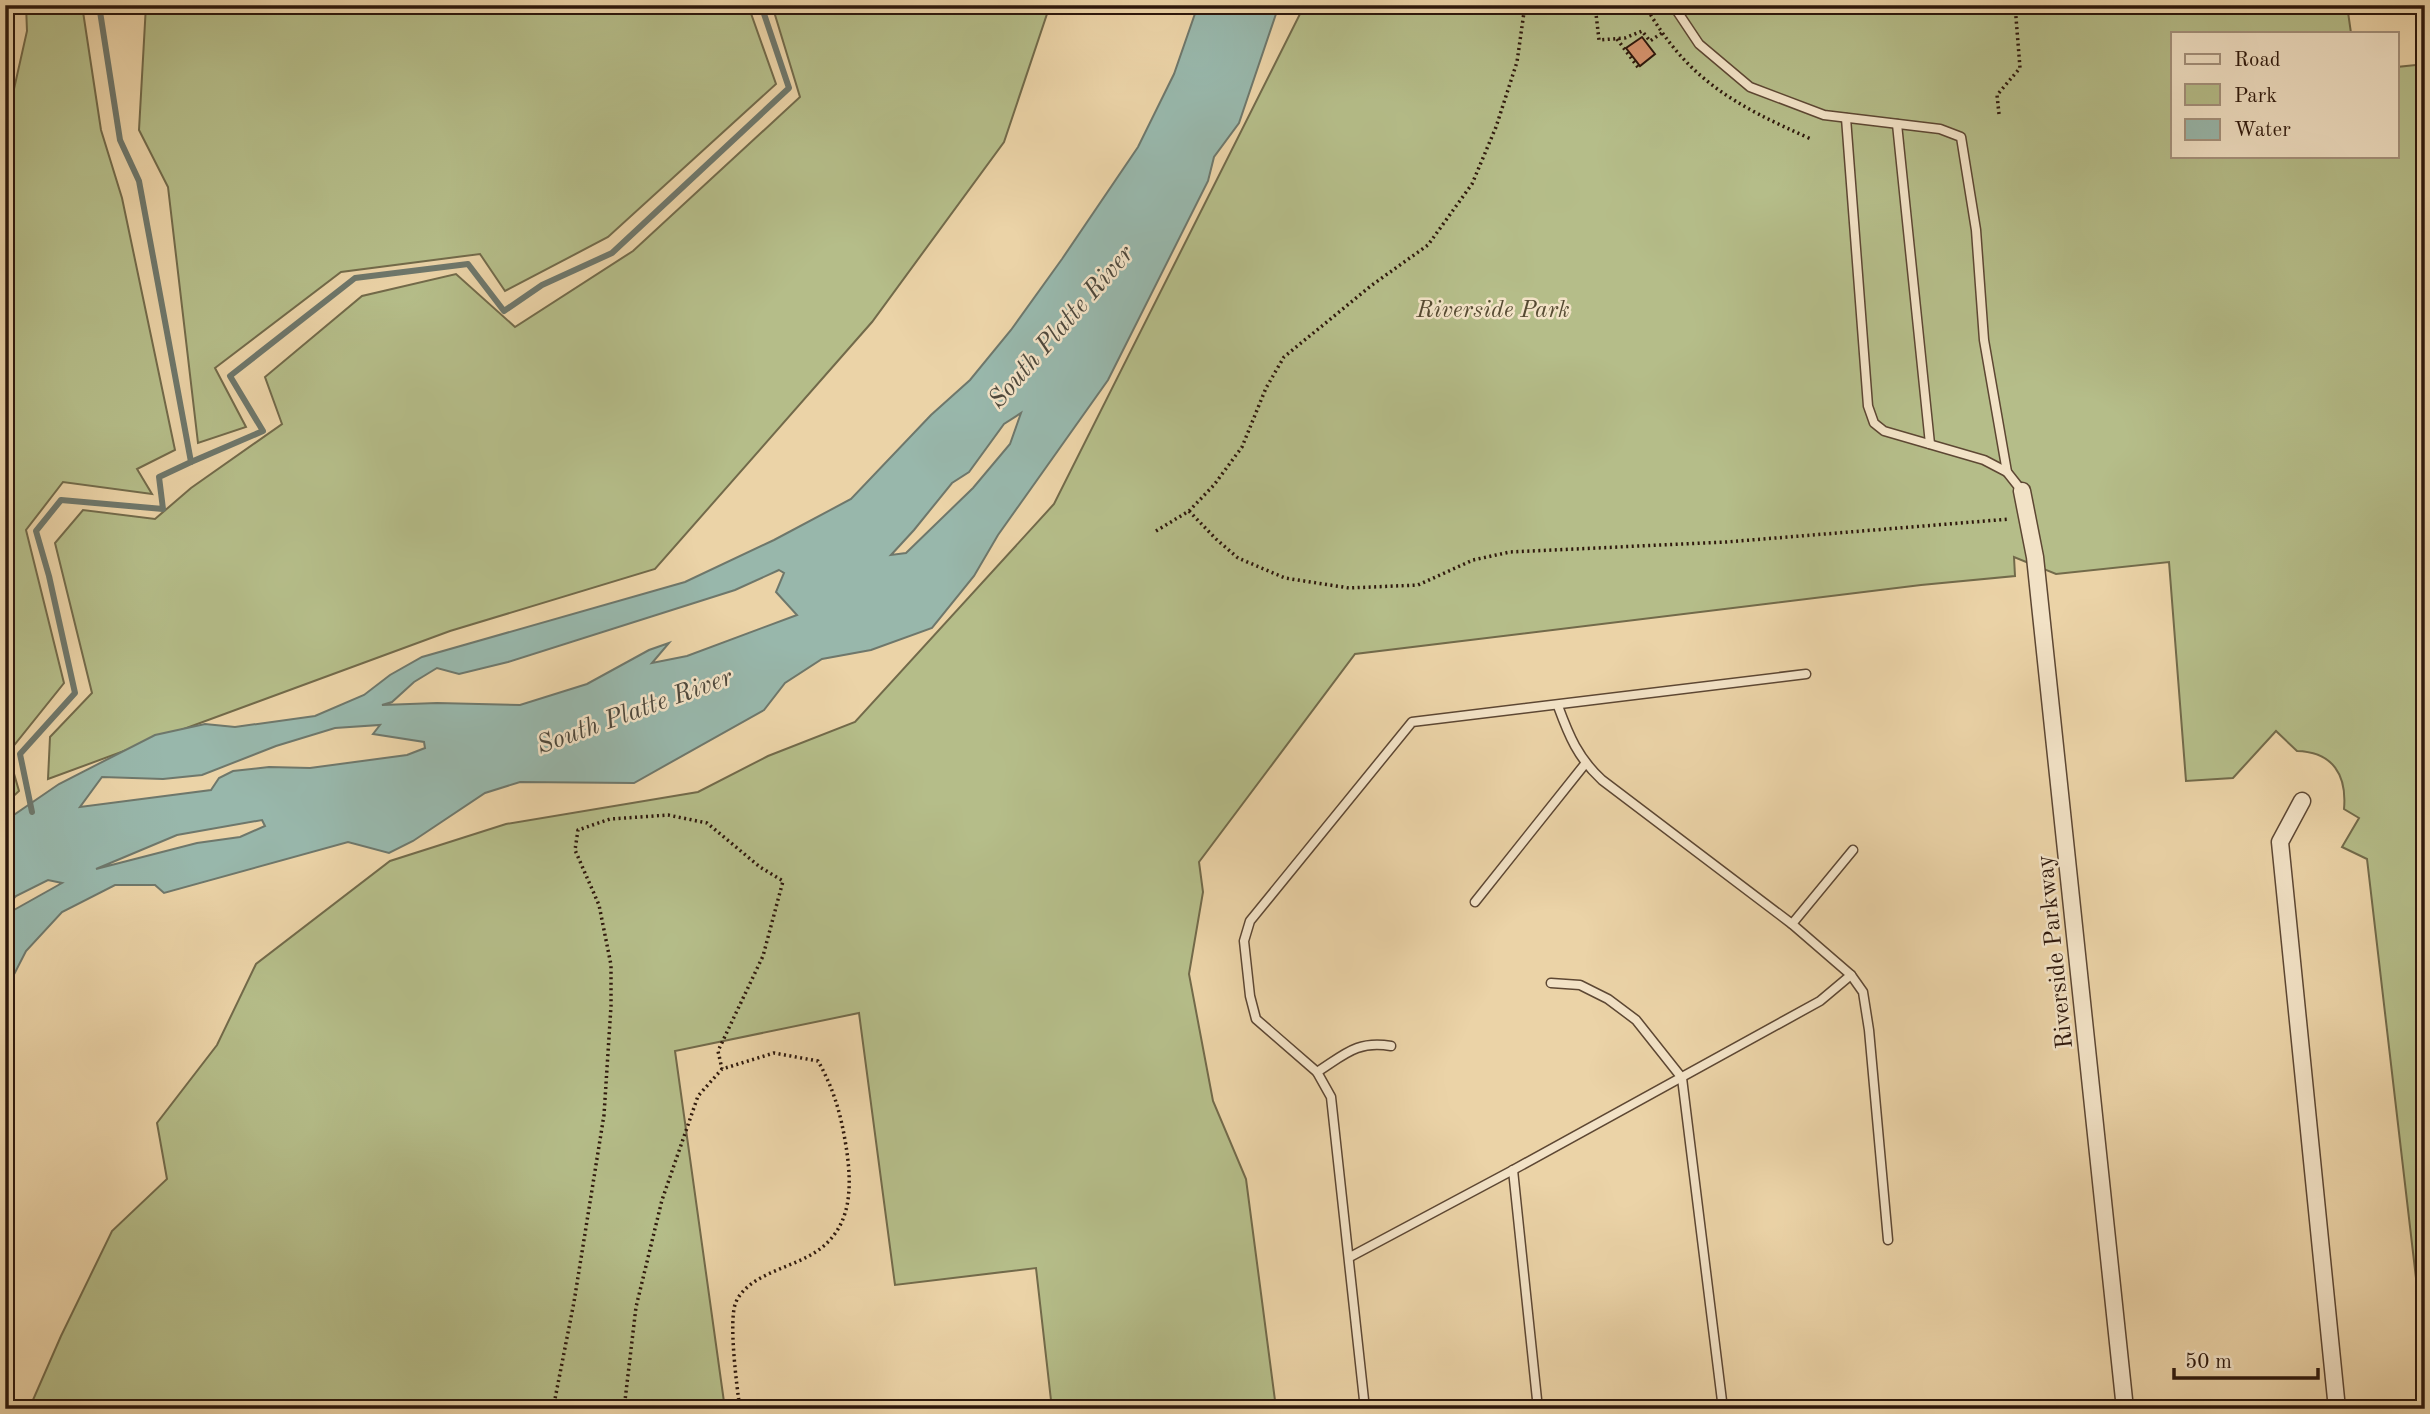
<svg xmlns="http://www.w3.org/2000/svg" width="2430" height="1414" font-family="'Old Standard TT',serif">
  <rect width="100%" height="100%" fill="#ebd3a7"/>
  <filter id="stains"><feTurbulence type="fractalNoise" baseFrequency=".00286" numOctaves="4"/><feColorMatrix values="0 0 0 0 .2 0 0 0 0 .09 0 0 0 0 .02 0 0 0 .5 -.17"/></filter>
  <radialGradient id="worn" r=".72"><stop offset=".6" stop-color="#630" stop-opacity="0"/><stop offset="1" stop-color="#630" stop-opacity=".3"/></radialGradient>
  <g fill="#b5bd89" stroke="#726a4a" stroke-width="2">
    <path d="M 26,5 L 82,5 L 101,130 L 122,198 L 175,450 L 137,469 L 152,494 L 63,482 L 26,530 L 64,683 L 8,753 L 19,791 L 5,804 L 5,129 L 27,31 Z"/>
    <path d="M 146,5 L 748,5 L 776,84 L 608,237 L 505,291 L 480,254 L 341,272 L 215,368 L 246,427 L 198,443 L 168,187 L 139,130 Z"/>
    <path d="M 772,5 L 1050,5 L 1004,142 L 872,322 L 655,569 L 450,631 L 48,779 L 50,737 L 92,693 L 55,543 L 83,510 L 155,519 L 191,488 L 282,424 L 265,377 L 362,296 L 456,274 L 515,327 L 633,251 L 800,97 Z"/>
    <path d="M 1302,5 L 2347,5 L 2351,33 L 2173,33 L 2173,156 L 2397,156 L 2397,67 L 2425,64 L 2425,1355 L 2367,859 L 2342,847 L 2359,818 L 2344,809 C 2347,775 2333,752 2297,751 L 2276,731 L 2233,778 L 2186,781 L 2169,562 L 2056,574 L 2014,557 L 2015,576 L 1921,585 L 1355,654 L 1199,862 L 1203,892 L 1189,974 L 1213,1101 L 1246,1179 L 1276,1408 L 1052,1409 L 1036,1268 L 895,1285 L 859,1013 L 675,1051 L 725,1409 L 29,1409 L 61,1336 L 112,1231 L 167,1179 L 157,1123 L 217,1045 L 256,964 L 390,861 L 506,824 L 698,792 L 768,756 L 855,722 L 1054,504 L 1300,14 Z"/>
  </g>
  <path fill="#98b7ab" stroke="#6e776b" stroke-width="2" fill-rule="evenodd" d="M 1198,5 L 1279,5 L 1239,123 L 1214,157 L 1208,181 L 1108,380 L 998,535 L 974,576 L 932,628 L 871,650 L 822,659 L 785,683 L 764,710 L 634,783 L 520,782 L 485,793 L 413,841 L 389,853 L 348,842 L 164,893 L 155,885 L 115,885 L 62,912 L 26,951 L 5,992 L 5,915 L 62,883 L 48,880 L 16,896 L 5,908 L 5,824 L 8,819 L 59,784 L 155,735 L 205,724 L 235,727 L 315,716 L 364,695 L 390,675 L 422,657 L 685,582 L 774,540 L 851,499 L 931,415 L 970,380 L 1011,330 L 1062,259 L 1138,147 L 1174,74 ZM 1021,413 L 1010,444 L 973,488 L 906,553 L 891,555 L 914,530 L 952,483 L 969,472 L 1004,424 ZM 779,570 L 784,573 L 776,592 L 797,615 L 687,656 L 652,663 L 669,643 L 649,650 L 587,684 L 520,705 L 437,703 L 382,705 L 392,702 L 414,682 L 437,668 L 459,674 L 508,662 L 735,590 ZM 380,725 L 373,734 L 424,742 L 425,748 L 407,755 L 310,768 L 269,767 L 233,771 L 219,778 L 211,790 L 80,807 L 102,777 L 163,779 L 202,775 L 276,746 L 335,728 ZM 262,820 L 265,826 L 240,837 L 197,843 L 96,869 L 177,835 Z"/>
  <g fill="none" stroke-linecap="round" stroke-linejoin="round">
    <g stroke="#6e776b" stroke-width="6">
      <path d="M 191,462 L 263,431 L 230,376 L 355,278 L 468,264 L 504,311 L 542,285 L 612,253 L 789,88 L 761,5"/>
      <path d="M 32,812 L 20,754 L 75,693 L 49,576 L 36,531 L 61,500 L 163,509 L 159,477 L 191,462 L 139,181 L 120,140 L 99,5"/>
    </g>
  </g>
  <path fill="#d3916b" stroke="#2e180c" stroke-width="2" d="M 1642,37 L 1655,54 L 1640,66 L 1626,48 Z"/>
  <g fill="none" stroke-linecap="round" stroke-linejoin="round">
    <defs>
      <g id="service">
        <path d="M 1673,5 L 1699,44 L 1750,87 L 1824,115 L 1940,129 L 1961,137 L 1976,230 L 1984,340 L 2007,472 L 2022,491"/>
        <path d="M 1846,118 L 1868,406 L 1874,423 L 1884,431 L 1984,460 L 2007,472"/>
        <path d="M 1897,124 L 1930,444"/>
        <path d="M 1558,706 C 1569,736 1578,758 1602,780 L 1792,924 L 1851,975 L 1863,992 L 1869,1030 L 1888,1240"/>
        <path d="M 1475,902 L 1585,764"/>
        <path d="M 1792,924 L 1853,850"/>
        <path d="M 1551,983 L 1580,985 L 1608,999 L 1636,1020 L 1682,1078 L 1723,1409"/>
        <path d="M 1317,1072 C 1344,1055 1357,1040 1391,1046"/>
        <path d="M 1513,1170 L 1538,1409"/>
        <path d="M 1350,1257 L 1513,1170 L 1820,1001 L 1851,975"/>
        <path d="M 1365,1409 L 1331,1097 L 1317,1072 L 1256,1019 L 1250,996 L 1244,941 L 1250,921 L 1412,722 L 1806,674"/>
      </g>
      <g id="minor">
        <path d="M 2022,491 L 2035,557 L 2125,1409"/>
        <path d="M 2302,801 L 2280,842 L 2337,1409"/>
      </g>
    </defs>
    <use href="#service" stroke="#5d4733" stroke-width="11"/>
    <use href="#minor" stroke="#5d4733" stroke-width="19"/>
    <g stroke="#2e180c" stroke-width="3.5" stroke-dasharray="2 3.5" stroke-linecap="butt">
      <path d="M 1595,5 L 1599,40 L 1625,38 L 1642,31 L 1650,41 L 1662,33"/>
      <path d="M 1645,5 C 1687,80 1735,105 1811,139"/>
      <path d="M 1617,39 L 1640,70"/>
      <path d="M 1999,114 L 1997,95 L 2020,68 L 2015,5"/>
      <path d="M 1189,511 L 1216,539 L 1238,558 L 1285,578 L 1349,588 L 1418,585 L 1473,560 L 1510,552 L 1726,542 L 2010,519"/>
      <path d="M 1156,531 L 1189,511 L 1214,485 L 1242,447 L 1266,388 L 1284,357 L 1372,285 L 1428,245 L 1472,184 L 1496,127 L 1517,62 L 1525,5"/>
      <path d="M 553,1409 L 574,1302 L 604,1115 L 611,1006 L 611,965 L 599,905 L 575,850 L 578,830 L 610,819 L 668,815 L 707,823 L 760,867 L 783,881 L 763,956 L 718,1051 L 722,1069"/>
      <path d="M 624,1409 L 636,1307 L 662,1200 L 698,1096 L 722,1069 L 774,1053 L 818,1061 C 834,1089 841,1115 846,1146 C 853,1191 852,1234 807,1257 C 784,1269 747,1277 736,1302 C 728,1319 737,1388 740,1409"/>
    </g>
    <use href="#service" stroke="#f2e2c6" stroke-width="8"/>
    <use href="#minor" stroke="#f2e2c6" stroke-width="16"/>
  </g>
  <g text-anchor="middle" stroke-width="5" stroke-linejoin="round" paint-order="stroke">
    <g font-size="24" font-style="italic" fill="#564a32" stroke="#f2e2c6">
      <text x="1493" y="317">Riverside Park</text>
    </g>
    <g font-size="24" fill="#2e180c" stroke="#f2e2c6">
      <text transform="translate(2054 952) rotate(-96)" y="8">Riverside Parkway</text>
    </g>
    <g font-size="26" font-style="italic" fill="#4e483c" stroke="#f2e2c6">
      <text transform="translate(1060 326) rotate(-49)" y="9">South Platte River</text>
      <text transform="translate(634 710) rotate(-20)" y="9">South Platte River</text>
    </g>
  </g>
  <rect width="2430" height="1414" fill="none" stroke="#ebd3a7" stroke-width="28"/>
  <rect x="7" y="7" width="2416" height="1400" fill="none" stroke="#2e180c" stroke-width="3.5"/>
  <rect x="14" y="14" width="2402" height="1386" fill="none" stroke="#2e180c" stroke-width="2"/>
  <rect x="2171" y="32" width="228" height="126" fill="#f2e2c6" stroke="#a4917c" stroke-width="2"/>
  <rect x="2185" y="54" width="35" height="10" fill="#f2e2c6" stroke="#a4917c" stroke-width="2"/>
  <text x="2234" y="66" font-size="21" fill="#2e180c">Road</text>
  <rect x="2185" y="84" width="35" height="21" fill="#b5bd89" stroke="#a4917c" stroke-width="2"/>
  <text x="2234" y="102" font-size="21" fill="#2e180c">Park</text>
  <rect x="2185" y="119" width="35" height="21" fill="#98b7ab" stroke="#a4917c" stroke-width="2"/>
  <text x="2234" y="136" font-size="21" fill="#2e180c">Water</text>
  <path d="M2174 1368v10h144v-10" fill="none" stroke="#2e180c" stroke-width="3.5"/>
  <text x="2185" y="1368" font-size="21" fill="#2e180c" stroke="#f2e2c6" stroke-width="5" paint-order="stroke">50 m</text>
  <rect width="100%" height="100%" filter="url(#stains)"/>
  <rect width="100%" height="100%" fill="url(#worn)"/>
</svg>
